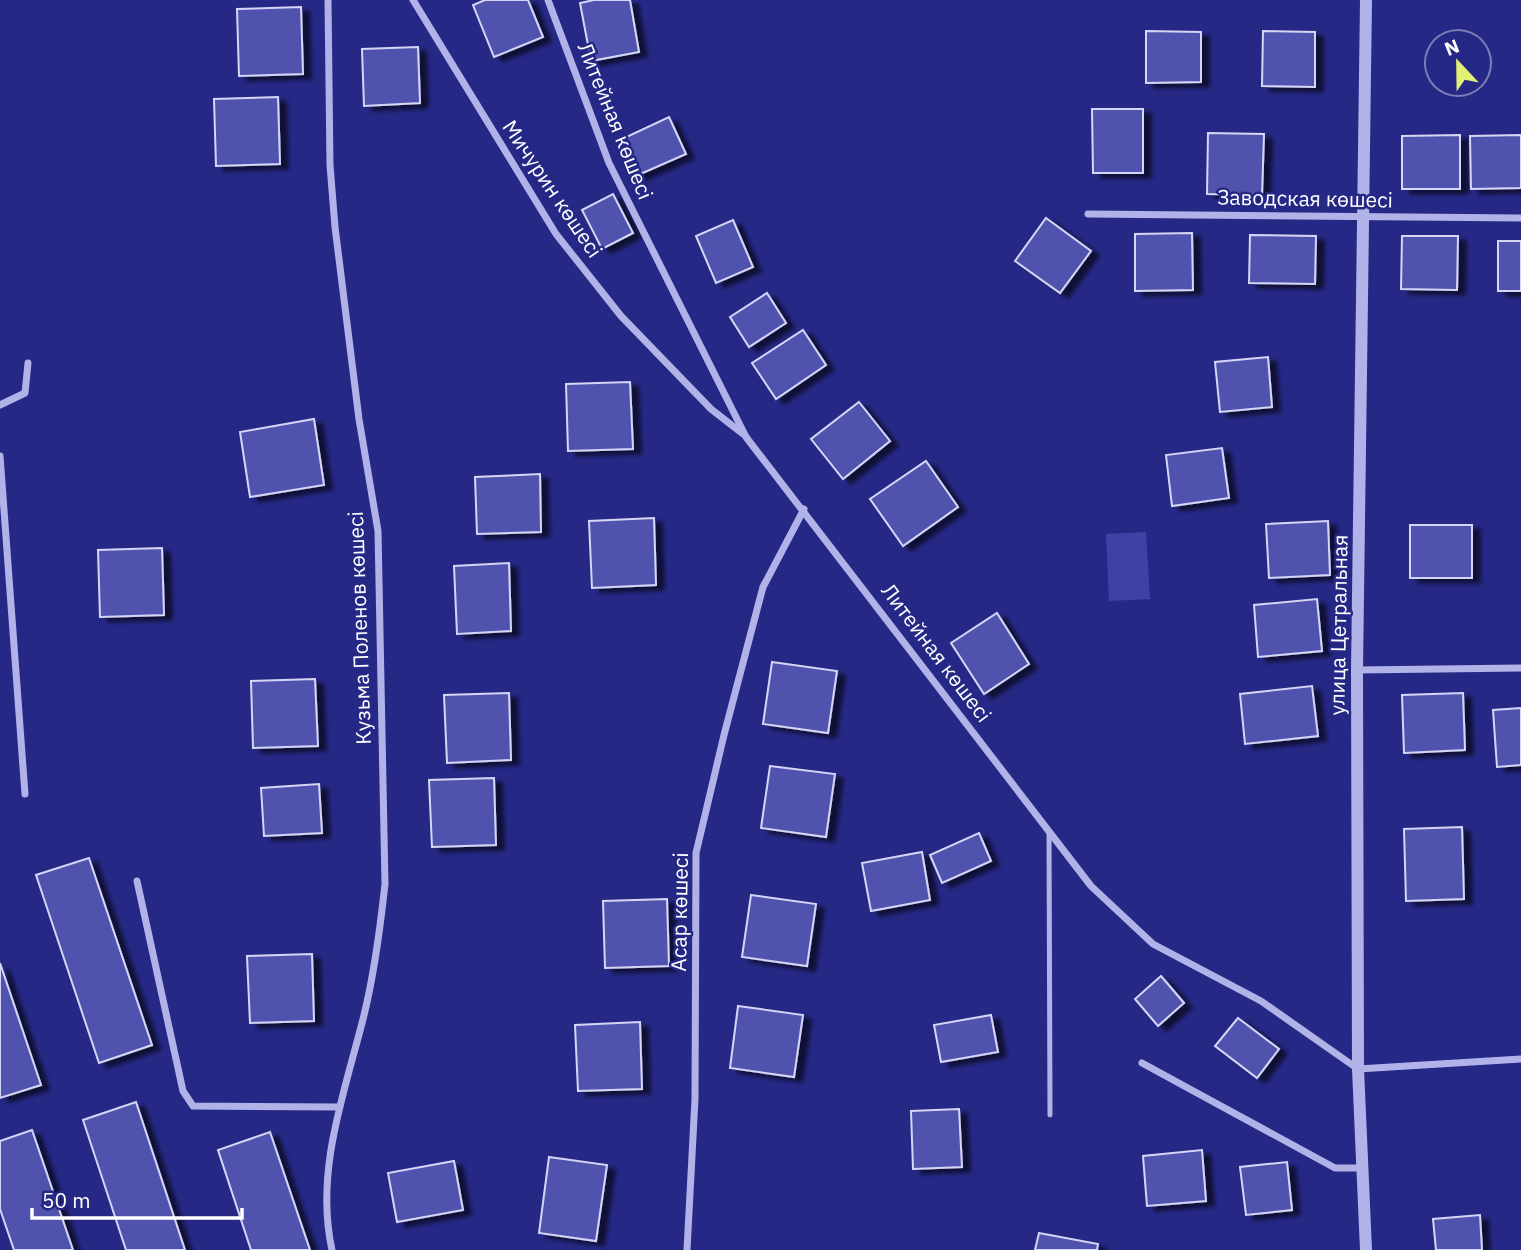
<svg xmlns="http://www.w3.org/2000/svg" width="1521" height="1250" font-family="'IBM Plex Sans',sans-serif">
  <defs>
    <filter id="shadow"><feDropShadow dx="8" dy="4.5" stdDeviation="2" flood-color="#0009"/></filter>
  </defs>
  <rect width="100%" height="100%" fill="#262886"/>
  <path fill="#3e42a5" d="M 1146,532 L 1150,599 L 1109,601 L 1106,534 Z"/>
  <g fill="#4f52ae" stroke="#d5d6f6" stroke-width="2" filter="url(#shadow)">
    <path d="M 485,0 L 528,0 L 543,37 L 494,57 L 473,5 Z"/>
    <path d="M 594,0 L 630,0 L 639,52 L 591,61 L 580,3 Z"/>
    <path d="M 301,7 L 303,74 L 239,76 L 237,9 Z"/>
    <path d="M 1146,31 L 1201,32 L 1201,82 L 1146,83 Z"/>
    <path d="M 1263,31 L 1315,32 L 1315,87 L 1262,86 Z"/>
    <path d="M 418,47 L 420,103 L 364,106 L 362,49 Z"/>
    <path d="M 278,97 L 280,164 L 216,166 L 214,99 Z"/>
    <path d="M 1092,109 L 1143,109 L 1143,173 L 1093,173 Z"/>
    <path d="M 669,117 L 686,154 L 636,176 L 620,140 Z"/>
    <path d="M 1208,133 L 1264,134 L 1262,195 L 1207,194 Z"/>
    <path d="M 1460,135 L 1460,189 L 1402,189 L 1402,136 Z"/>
    <path d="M 1521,135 L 1521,188 L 1471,189 L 1470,136 Z"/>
    <path d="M 613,194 L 633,233 L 602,249 L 582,210 Z"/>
    <path d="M 1046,218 L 1091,251 L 1060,293 L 1015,261 Z"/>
    <path d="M 733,220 L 753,267 L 716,283 L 696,236 Z"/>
    <path d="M 1192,233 L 1193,290 L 1135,291 L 1135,234 Z"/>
    <path d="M 1250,235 L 1316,236 L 1315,284 L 1249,283 Z"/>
    <path d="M 1402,236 L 1458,236 L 1457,290 L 1401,289 Z"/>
    <rect x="1498" y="241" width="23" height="50"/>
    <path d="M 767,293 L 786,323 L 749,347 L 730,317 Z"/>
    <path d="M 803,330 L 826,365 L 776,399 L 752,363 Z"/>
    <path d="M 1268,357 L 1272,407 L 1220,412 L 1215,362 Z"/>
    <path d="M 630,382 L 633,449 L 568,451 L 566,384 Z"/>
    <path d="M 859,402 L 890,441 L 843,479 L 811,439 Z"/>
    <path d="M 314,419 L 324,485 L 250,497 L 240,432 Z"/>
    <path d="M 1222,448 L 1229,498 L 1172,506 L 1166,455 Z"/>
    <path d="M 926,461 L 958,507 L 903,546 L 870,499 Z"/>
    <path d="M 540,474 L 541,532 L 477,534 L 475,477 Z"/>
    <path d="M 654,518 L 656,585 L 592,588 L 589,521 Z"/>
    <path d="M 1328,521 L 1330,575 L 1269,578 L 1266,524 Z"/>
    <rect x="1410" y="525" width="62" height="53"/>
    <path d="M 162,548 L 164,615 L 100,617 L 98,550 Z"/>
    <path d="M 509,563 L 511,631 L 457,634 L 454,566 Z"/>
    <path d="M 1317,599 L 1322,651 L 1258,657 L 1254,605 Z"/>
    <path d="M 997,613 L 1029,664 L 984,694 L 951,643 Z"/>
    <path d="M 772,662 L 837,671 L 828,733 L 763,724 Z"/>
    <path d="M 315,679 L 318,746 L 253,748 L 251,681 Z"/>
    <path d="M 1312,686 L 1318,736 L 1245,744 L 1240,694 Z"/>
    <path d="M 509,693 L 511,760 L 447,763 L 444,695 Z"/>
    <path d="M 1463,693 L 1465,750 L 1404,753 L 1402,695 Z"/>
    <path d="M 1521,708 L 1521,765 L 1497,767 L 1493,710 Z"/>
    <path d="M 770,766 L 835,774 L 826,837 L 761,828 Z"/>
    <path d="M 494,778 L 496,845 L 432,847 L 429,780 Z"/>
    <path d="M 319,784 L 322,833 L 264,836 L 261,788 Z"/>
    <path d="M 1462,827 L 1464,899 L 1406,901 L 1404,829 Z"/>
    <path d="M 979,833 L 991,861 L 942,883 L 930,855 Z"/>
    <path d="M 922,852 L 930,900 L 871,911 L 862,863 Z"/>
    <path d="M 89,858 L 152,1045 L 99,1063 L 36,875 Z"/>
    <path d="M 751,895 L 816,904 L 807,966 L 742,957 Z"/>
    <path d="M 667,899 L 669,966 L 605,968 L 603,901 Z"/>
    <path d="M 312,954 L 314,1021 L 250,1023 L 247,956 Z"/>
    <path d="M 0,963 L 41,1085 L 0,1098 Z"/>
    <path d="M 1161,976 L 1184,1003 L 1158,1026 L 1135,999 Z"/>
    <path d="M 738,1006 L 803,1015 L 794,1077 L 730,1068 Z"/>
    <path d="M 991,1015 L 998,1052 L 941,1062 L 934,1025 Z"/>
    <path d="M 1238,1018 L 1279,1049 L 1257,1078 L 1215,1046 Z"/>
    <path d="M 640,1022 L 642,1089 L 578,1091 L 575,1025 Z"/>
    <path d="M 136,1102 L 185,1250 L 126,1250 L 83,1120 Z"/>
    <path d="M 959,1109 L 962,1167 L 913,1169 L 911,1111 Z"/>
    <path d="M 32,1130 L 73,1250 L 14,1250 L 0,1209 L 0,1141 Z"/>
    <path d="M 270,1132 L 310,1250 L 251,1250 L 218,1150 Z"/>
    <path d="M 1202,1150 L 1206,1201 L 1147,1206 L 1143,1156 Z"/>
    <path d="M 549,1157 L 607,1165 L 596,1241 L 539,1233 Z"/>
    <path d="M 454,1161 L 463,1210 L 397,1222 L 388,1173 Z"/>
    <path d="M 1287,1162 L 1292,1210 L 1246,1215 L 1240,1167 Z"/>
    <path d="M 1480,1215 L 1482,1250 L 1436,1250 L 1433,1219 Z"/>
    <path d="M 1039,1233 L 1098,1244 L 1097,1250 L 1035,1250 Z"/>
  </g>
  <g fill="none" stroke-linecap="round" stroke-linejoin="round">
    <path stroke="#b1b3e8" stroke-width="5" d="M 1049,831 L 1050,1115"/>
    <g stroke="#b1b3e8" stroke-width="7">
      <path d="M 413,0 L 556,234 L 621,316 L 711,409 L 743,434"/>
      <path d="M 548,0 L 609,163 L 746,437 L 1091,886 L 1153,944 L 1261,1001 L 1358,1069 L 1521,1059"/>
      <path d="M 328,1 L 330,165 L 335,227 L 359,419 L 378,531 L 385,884 C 380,930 374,978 362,1023 C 343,1097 315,1173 332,1250"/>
      <path d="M 1088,214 L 1521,218"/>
      <path d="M 0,405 L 25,393 L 28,363"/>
      <path d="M 0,456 L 25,794"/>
      <path d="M 1357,670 L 1521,668"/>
      <path d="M 137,881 L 183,1091 L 193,1106 L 338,1107"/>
      <path d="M 1142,1063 L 1335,1168 L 1362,1168"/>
      <path d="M 687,1250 L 695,1099 L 696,853 L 724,735 L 763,587 L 804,509"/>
    </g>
    <path stroke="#b1b3e8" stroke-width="12" d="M 1366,0 L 1357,670 L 1358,1069 L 1366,1250"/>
  </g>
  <g text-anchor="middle" stroke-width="5" stroke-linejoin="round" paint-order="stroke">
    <g font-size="21" fill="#fff" stroke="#262886">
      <text transform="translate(615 121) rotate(68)" y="7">Литейная көшесі</text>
      <text transform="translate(552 189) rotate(56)" y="7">Мичурин көшесі</text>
      <text transform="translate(1305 199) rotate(1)" y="7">Заводская көшесі</text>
      <text transform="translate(1339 625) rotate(-89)" y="7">улица Цетральная</text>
      <text transform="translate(360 628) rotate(-92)" y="7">Кузьма Поленов көшесі</text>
      <text transform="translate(936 653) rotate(53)" y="7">Литейная көшесі</text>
      <text transform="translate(680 912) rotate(-89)" y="7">Асар көшесі</text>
    </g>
  </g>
  <g transform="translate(1458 63) rotate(338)"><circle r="33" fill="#262886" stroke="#7d7eb6" stroke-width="2"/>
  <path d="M0-5L12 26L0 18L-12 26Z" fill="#e2f176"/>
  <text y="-10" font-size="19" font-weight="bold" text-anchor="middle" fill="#ffffff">N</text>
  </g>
  <path d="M32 1208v10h210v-10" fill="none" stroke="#ffffff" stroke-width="3.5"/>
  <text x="42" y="1208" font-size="21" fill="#ffffff" stroke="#262886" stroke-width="5" paint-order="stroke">50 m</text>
</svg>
